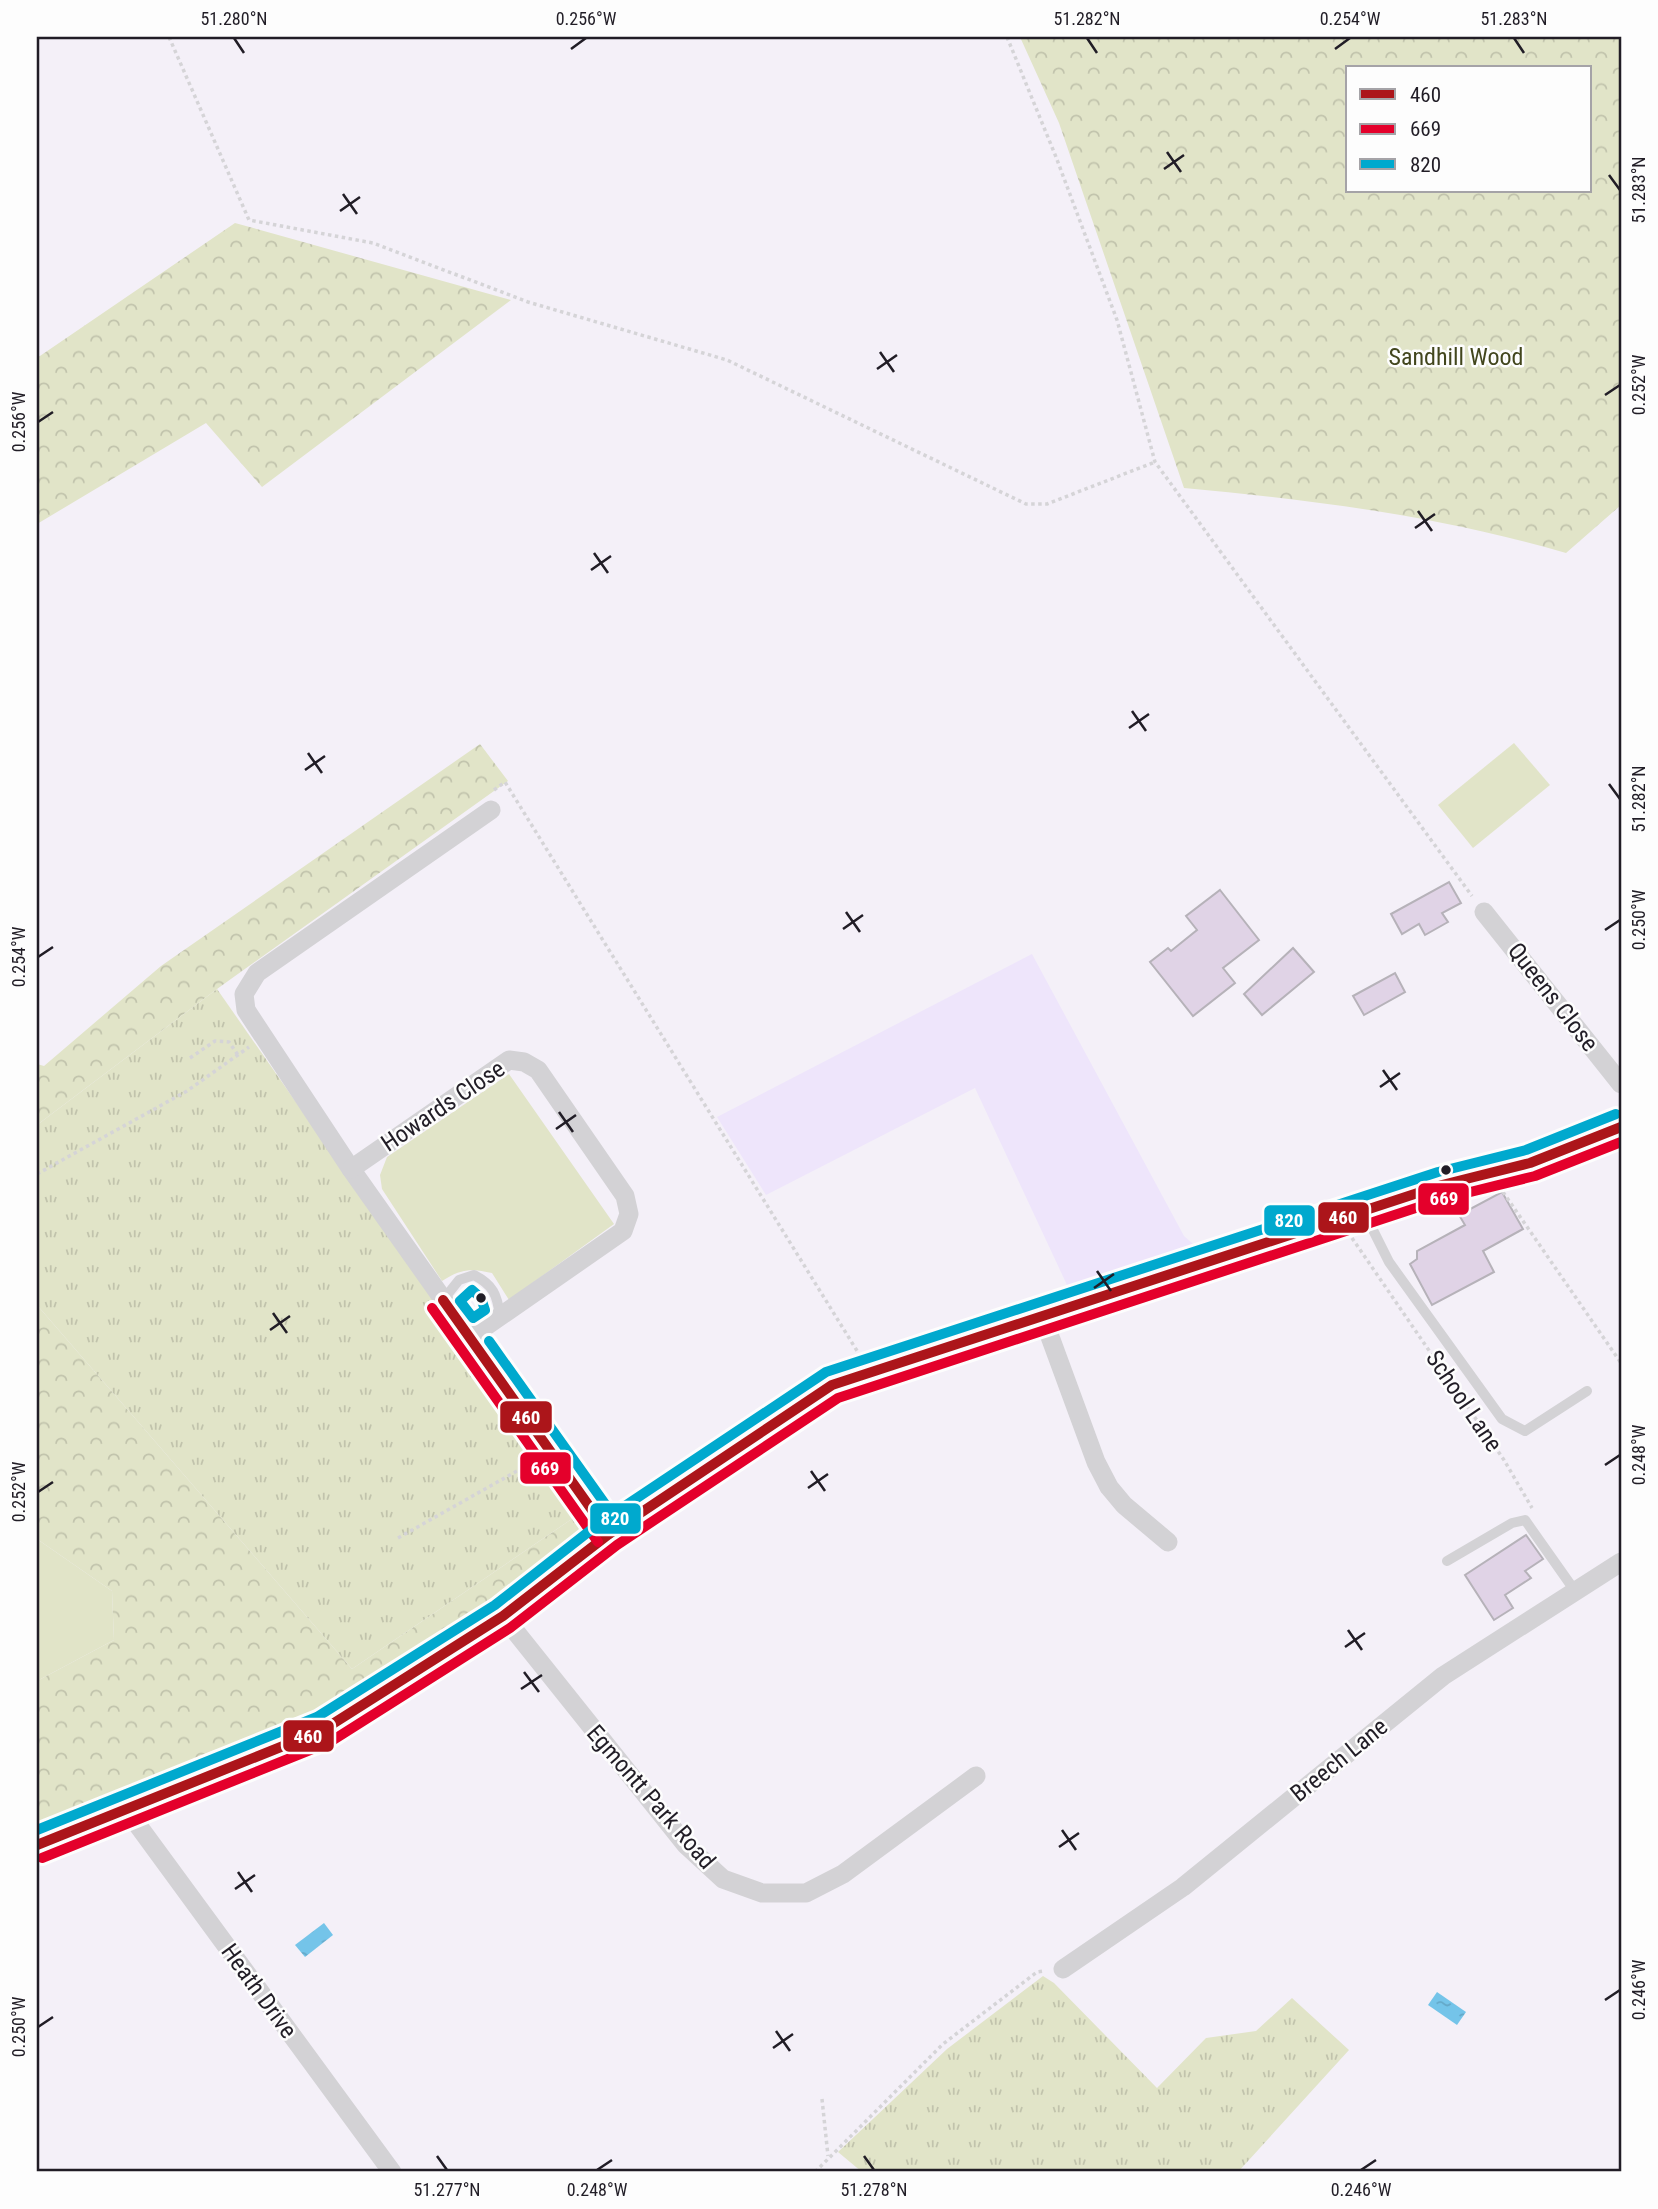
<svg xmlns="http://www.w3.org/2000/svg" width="1658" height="2209" font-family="'Roboto Condensed',sans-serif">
  <defs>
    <pattern id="forest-crowns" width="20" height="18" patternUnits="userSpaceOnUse" patternTransform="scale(1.75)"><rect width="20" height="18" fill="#e1e4c8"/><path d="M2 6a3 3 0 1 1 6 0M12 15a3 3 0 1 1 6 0" fill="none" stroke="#c1c3ac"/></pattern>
    <pattern id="park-tufts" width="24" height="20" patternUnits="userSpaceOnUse" patternTransform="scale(1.75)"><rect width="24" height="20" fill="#e1e4c8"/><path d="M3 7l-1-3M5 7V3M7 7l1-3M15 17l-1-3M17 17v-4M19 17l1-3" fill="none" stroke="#c1c3ac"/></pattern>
    <pattern id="water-ripples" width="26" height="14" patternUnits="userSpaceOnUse" patternTransform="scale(1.75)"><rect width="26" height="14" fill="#74c4e9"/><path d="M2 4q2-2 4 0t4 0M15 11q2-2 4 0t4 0" fill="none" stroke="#64a8c8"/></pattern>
  </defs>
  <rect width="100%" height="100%" fill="#f4f0f8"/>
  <path fill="#eee5fb" d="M 1032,954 L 1184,1236 L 1207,1256 L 1074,1300 L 975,1088 L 766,1195 L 717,1117 Z"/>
  <g fill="#e1e4c8">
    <path d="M 1514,743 L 1550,785 L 1473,848 L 1438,805 Z"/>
    <path d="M 509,1074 L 614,1224 L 509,1300 L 492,1273 C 471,1268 460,1269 442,1281 L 382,1189 L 380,1175 L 387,1157 Z"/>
    <path d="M 37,1539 L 112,1591 L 114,1640 L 37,1681 Z"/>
  </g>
  <g fill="url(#forest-crowns)" fill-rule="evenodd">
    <path d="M 1020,37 L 1621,37 L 1621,505 L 1566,553 C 1439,516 1315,500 1184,488 L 1059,123 ZM 1348,68 L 1590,68 L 1590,191 L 1348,191 Z"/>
    <path d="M 235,223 L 511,300 L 262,487 L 206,423 L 37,524 L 37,358 Z"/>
    <path d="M 480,744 L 508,781 L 217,989 L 37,1125 L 37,1064 L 44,1066 L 161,966 Z"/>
    <path d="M 37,1305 L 352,1669 L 582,1512 L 592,1528 L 498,1600 L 315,1718 L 212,1751 L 37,1824 L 37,1681 L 114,1640 L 112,1591 L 37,1539 Z"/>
  </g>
  <g fill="url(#park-tufts)">
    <path d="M 217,989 L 582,1512 L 352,1669 L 37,1305 L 37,1125 Z"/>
    <path d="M 1043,1976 L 1054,1983 L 1157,2088 L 1206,2038 L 1256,2031 L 1292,1998 L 1349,2050 L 1238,2172 L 862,2172 L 838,2152 L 947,2049 Z"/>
  </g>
  <g fill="url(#water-ripples)">
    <path d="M 324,1923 L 333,1935 L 305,1957 L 295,1945 Z"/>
    <path d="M 1437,1992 L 1466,2012 L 1457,2025 L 1428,2005 Z"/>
  </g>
  <g fill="#e0d3e6" stroke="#b6b2b9" stroke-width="2">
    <path d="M 1449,882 L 1461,903 L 1442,913 L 1448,922 L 1425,935 L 1419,924 L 1402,934 L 1391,914 Z"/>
    <path d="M 1220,890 L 1259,940 L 1223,968 L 1235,983 L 1193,1016 L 1150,962 L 1168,948 L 1171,951 L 1197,930 L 1186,916 Z"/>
    <path d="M 1293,948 L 1314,972 L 1262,1015 L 1244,994 Z"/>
    <path d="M 1395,973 L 1405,992 L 1364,1015 L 1353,996 Z"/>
    <path d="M 1502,1192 L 1523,1229 L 1483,1251 L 1494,1272 L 1432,1305 L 1410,1264 L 1417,1259 L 1417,1251 L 1465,1225 L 1459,1215 Z"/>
    <path d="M 1526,1535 L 1543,1559 L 1525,1571 L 1531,1578 L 1505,1595 L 1513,1608 L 1494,1620 L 1465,1575 Z"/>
  </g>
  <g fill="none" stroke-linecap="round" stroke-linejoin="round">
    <g stroke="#d5d4d7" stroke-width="3.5" stroke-dasharray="3.5 3.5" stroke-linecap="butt">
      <path d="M 169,37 L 249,220 L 373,243 L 528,302 L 727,360 L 1026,504 L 1047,504 L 1155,462"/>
      <path d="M 1007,37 L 1056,157 L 1117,320 L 1155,462 L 1472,896"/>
      <path d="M 494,790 L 505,782 L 859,1354"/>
      <path d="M 190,1058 L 215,1041 L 229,1042 L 238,1055"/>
      <path d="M 37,1174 L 187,1091 L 249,1047"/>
      <path d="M 1503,1192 L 1621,1363"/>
      <path d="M 1352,1238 L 1504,1460 L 1532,1508"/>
      <path d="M 398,1538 L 533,1462"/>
      <path d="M 822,2099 L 828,2156"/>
      <path d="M 815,2172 L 943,2044 L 1037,1972 L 1044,1971"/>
    </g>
    <g stroke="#d3d2d5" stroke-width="10">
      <path d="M 1364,1212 L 1389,1262 L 1502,1419 L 1525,1431 L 1587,1391"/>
      <path d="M 443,1300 L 459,1280 L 474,1275 C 493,1285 497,1294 500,1316"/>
      <path d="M 1447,1561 L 1512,1523 L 1525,1520 L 1575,1591"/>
    </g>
    <g stroke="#d3d2d5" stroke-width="19">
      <path d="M 491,810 L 257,973 L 244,994 L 246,1010 L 351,1169 L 609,1534"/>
      <path d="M 1484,912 L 1621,1084"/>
      <path d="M 351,1169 L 509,1060 L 524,1062 L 538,1070 L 625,1196 L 629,1214 L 623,1231 L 469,1338"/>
      <path d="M 1042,1315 L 1096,1462 L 1109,1487 L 1124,1505 L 1168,1542"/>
      <path d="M 503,1616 L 686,1845 L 723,1879 L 762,1893 L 806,1893 L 843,1874 L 976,1776"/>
      <path d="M 126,1809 L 392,2172"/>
      <path d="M 1063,1969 L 1183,1887 L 1443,1676 L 1621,1562"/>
    </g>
    <path stroke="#d5d1d4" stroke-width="26" d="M 37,1845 L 323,1730 L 503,1616 L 609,1534 L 832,1385 L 1442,1185 L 1530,1163 L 1621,1127"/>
    <defs>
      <g id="bus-1">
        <path d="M 443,1300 L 609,1534"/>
        <path d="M 37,1845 L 323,1730 L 503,1616 L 609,1534 L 832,1385 L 1442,1185 L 1530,1163 L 1621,1127"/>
      </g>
      <g id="bus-2">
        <path d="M 432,1308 L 598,1542"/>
        <path d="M 42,1858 L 330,1742 L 510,1628 L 617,1545 L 838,1398 L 1446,1198 L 1535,1176 L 1621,1142"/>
      </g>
      <g id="bus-3">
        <path d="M 472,1290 L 481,1298 L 485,1310 L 473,1318 L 460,1301 Z"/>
        <path d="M 489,1341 L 620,1525"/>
        <path d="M 37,1830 L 317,1717 L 495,1605 L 601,1522 L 826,1372 L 1438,1172 L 1526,1150 L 1616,1114"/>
      </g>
    </defs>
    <use href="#bus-1" stroke="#fdfdfd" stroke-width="16"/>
    <use href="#bus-2" stroke="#fdfdfd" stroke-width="16"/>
    <use href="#bus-3" stroke="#fdfdfd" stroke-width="16"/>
    <use href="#bus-1" stroke="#ac151a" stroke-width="10"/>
    <use href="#bus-2" stroke="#e4002b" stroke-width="10"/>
    <use href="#bus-3" stroke="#00a9ce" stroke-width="10"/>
  </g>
  <path fill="none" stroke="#211d26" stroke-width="2.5" d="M 234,38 L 244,53M 1087,38 L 1097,53M 1514,38 L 1524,53M 571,49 L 586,38M 1335,49 L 1350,38M 1167,152 L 1181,172M 1164,169 L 1184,155M 1609,175 L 1620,190M 343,194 L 357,214M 340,211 L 360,197M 880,352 L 894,372M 877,369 L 897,355M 1605,395 L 1620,385M 38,422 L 53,412M 1418,511 L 1432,531M 1415,528 L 1435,514M 594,553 L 608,573M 591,570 L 611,556M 1132,711 L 1146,731M 1129,728 L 1149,714M 308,753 L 322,773M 305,770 L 325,756M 1609,784 L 1620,799M 846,912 L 860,932M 843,929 L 863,915M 1605,930 L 1620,920M 38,957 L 53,947M 1383,1070 L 1397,1090M 1380,1087 L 1400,1073M 559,1112 L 573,1132M 556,1129 L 576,1115M 1097,1271 L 1111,1291M 1094,1288 L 1114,1274M 273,1313 L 287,1333M 270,1330 L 290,1316M 1605,1465 L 1620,1455M 811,1471 L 825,1491M 808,1488 L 828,1474M 38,1492 L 53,1482M 1348,1630 L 1362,1650M 1345,1647 L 1365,1633M 524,1672 L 539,1692M 521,1689 L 542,1675M 1062,1830 L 1076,1850M 1059,1847 L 1079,1833M 238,1872 L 252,1892M 235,1889 L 255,1875M 1605,2000 L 1620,1990M 38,2027 L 53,2017M 776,2031 L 790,2051M 773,2048 L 793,2034M 437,2156 L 447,2170M 864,2156 L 874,2170M 597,2170 L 612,2160M 1361,2170 L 1376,2160"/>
  <g fill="#211d26" stroke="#fdfdfd" stroke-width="2.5">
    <circle cx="1446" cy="1170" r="6"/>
    <circle cx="481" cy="1298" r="6"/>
  </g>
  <g text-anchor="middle" stroke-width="5" stroke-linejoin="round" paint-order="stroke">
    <g font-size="24" fill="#42461d" stroke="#fdfdfd">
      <text x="1456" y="365">Sandhill Wood</text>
    </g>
    <g font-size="24" fill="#211d26" stroke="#fdfdfd">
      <text transform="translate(1553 997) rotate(52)" y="8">Queens Close</text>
      <text transform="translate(443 1106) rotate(-34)" y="8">Howards Close</text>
      <text transform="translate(1464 1401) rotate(56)" y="8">School Lane</text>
      <text transform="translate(1339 1760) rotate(-39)" y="8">Breech Lane</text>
      <text transform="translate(651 1797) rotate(49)" y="8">Egmontt Park Road</text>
      <text transform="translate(259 1991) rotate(54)" y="8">Heath Drive</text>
    </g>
  </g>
  <g stroke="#fdfdfd" stroke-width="2.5">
    <rect x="1417" y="1182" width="53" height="34" rx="7" fill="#e4002b"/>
    <rect x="1317" y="1201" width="53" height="33" rx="7" fill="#ac151a"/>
    <rect x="1263" y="1204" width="53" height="33" rx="7" fill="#00a9ce"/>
    <rect x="499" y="1400" width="54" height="34" rx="7" fill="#ac151a"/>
    <rect x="519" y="1451" width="53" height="34" rx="7" fill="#e4002b"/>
    <rect x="589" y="1502" width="53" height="33" rx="7" fill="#00a9ce"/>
    <rect x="282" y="1719" width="53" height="34" rx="7" fill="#ac151a"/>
  </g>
  <g font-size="19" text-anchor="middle" font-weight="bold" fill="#fff">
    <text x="1444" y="1205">669</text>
    <text x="1343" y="1224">460</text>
    <text x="1289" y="1227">820</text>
    <text x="526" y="1424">460</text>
    <text x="545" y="1475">669</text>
    <text x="615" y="1525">820</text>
    <text x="308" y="1743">460</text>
  </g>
  <rect width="1658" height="2209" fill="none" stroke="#fdfdfd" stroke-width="77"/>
  <rect x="1346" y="66" width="245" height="126" fill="#fdfdfd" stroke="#a5a3a7" stroke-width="2"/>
  <rect x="1360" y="89" width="35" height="10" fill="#ac151a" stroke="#a5a3a7" stroke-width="2"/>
  <text x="1410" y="102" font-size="21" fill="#211d26">460</text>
  <rect x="1360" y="124" width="35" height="10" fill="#e4002b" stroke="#a5a3a7" stroke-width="2"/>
  <text x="1410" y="136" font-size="21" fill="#211d26">669</text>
  <rect x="1360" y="159" width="35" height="10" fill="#00a9ce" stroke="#a5a3a7" stroke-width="2"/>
  <text x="1410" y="172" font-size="21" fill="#211d26">820</text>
  <rect x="38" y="38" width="1582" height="2132" fill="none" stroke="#211d26" stroke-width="2.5"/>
  <g font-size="18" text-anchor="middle" fill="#211d26">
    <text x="234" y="25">51.280°N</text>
    <text x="586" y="25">0.256°W</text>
    <text x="1087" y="25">51.282°N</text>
    <text x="1350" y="25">0.254°W</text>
    <text x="1514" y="25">51.283°N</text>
    <text transform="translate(1639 190) rotate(-90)" y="6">51.283°N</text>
    <text transform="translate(1639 385) rotate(-90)" y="6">0.252°W</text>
    <text transform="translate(19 422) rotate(-90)" y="6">0.256°W</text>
    <text transform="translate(1639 799) rotate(-90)" y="6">51.282°N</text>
    <text transform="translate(1639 920) rotate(-90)" y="6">0.250°W</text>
    <text transform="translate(19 957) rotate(-90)" y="6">0.254°W</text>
    <text transform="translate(1639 1455) rotate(-90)" y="6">0.248°W</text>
    <text transform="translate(19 1492) rotate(-90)" y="6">0.252°W</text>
    <text transform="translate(1639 1990) rotate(-90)" y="6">0.246°W</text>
    <text transform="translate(19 2027) rotate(-90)" y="6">0.250°W</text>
    <text x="447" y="2196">51.277°N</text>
    <text x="597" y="2196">0.248°W</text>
    <text x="874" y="2196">51.278°N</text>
    <text x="1361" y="2196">0.246°W</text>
  </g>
</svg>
